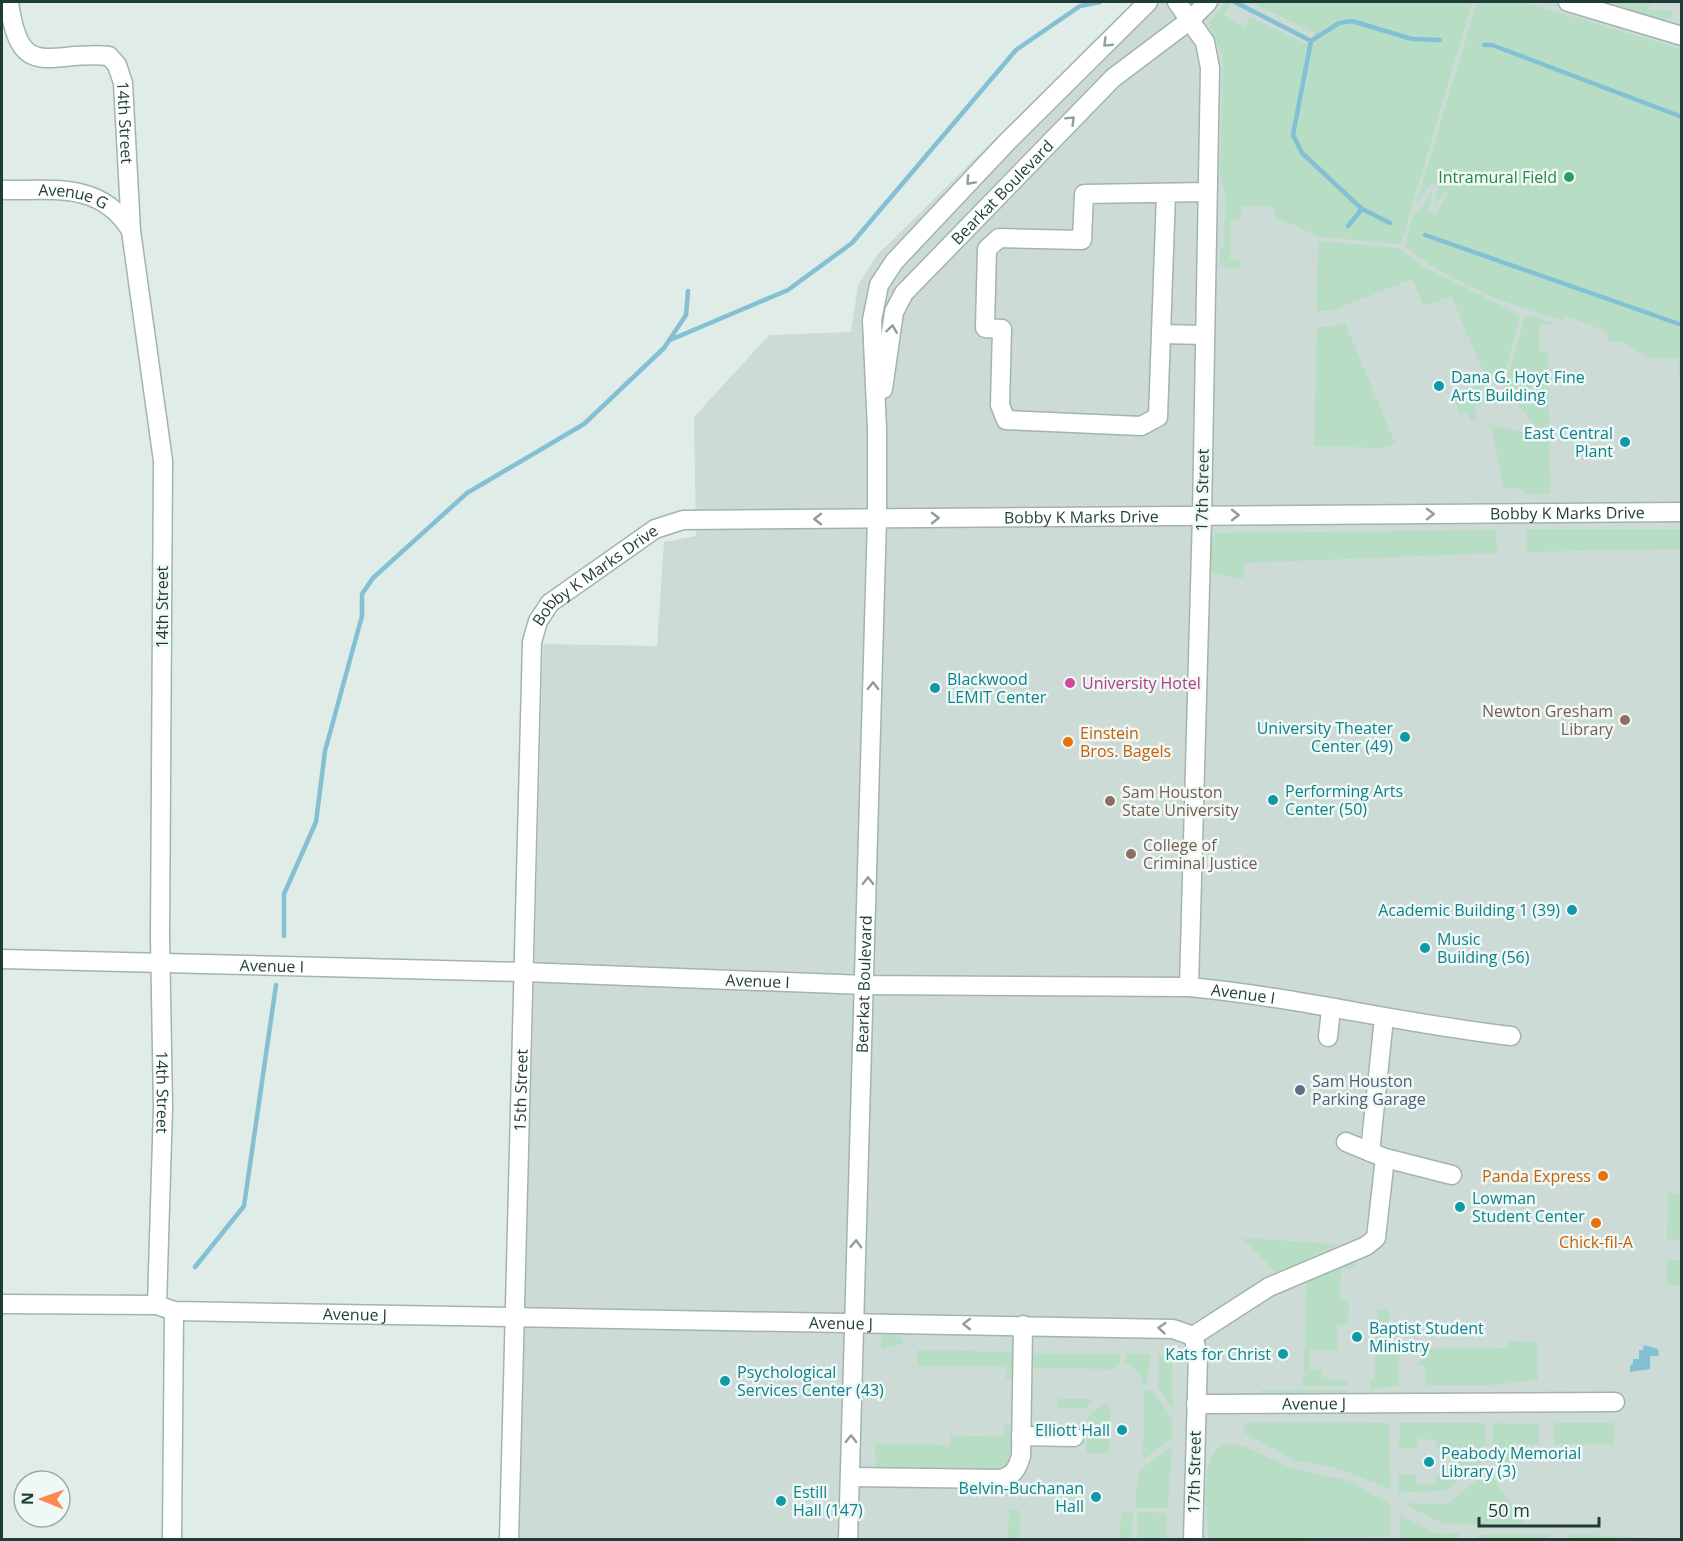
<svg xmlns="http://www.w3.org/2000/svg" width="1683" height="1541" font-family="'Open Sans',sans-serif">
  <rect width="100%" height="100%" fill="#dfece7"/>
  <path fill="#cddbd6" d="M 1135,2 L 1681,2 L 1681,1539 L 519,1540 L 543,644 L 657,646 L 664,542 L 696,536 L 694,417 L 769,335 L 851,332 L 858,285 L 877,255 Z"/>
  <g fill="#b7dec5">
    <path d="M 1225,2 L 1232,2 L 1224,15 L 1245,27 L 1250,17 L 1309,45 L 1314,40 L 1314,32 L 1256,5 L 1258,2 L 1472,2 L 1401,244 L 1320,237 L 1275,217 L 1275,207 L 1242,206 L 1241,219 L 1230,220 L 1230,259 L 1239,259 L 1240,268 L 1228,269 L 1220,264 L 1220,249 L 1224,249 L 1225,194 L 1220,174 L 1223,59 L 1209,23 Z"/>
    <path d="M 1477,2 L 1524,2 L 1681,49 L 1681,375 L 1678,375 L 1678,358 L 1650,359 L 1622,341 L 1608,341 L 1607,332 L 1566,316 L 1563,320 C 1513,308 1443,279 1405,246 L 1414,211 L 1419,213 L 1433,188 L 1428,213 L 1436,215 L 1448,193 L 1444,192 L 1433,210 L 1439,186 L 1431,183 L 1416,204 Z"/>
    <path d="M 1618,2 L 1652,2 L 1647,10 L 1674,11 L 1669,19 L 1661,20 L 1617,7 Z"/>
    <path d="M 1318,241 L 1400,248 L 1420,265 L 1520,315 L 1503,382 L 1499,372 L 1489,376 L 1491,384 L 1480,388 L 1486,402 L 1474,407 L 1478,419 L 1471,421 L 1467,412 L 1460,415 L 1452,393 L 1487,380 L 1451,296 L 1424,306 L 1412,279 L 1331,311 L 1317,311 Z"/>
    <path d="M 1525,315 L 1559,324 L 1539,324 L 1539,351 L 1548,351 L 1550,494 L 1525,494 L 1524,489 L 1504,488 L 1491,425 L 1544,437 L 1505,388 Z"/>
    <path d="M 1345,323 L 1395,443 L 1381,448 L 1314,446 L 1317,327 L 1333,327 Z"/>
    <path d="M 1526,529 L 1681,529 L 1681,549 L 1526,552 Z"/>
    <path d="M 1496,530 L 1497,553 L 1244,563 L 1244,577 L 1239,579 L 1211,573 L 1210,540 L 1216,533 Z"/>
    <path d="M 1668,1193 L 1681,1194 L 1681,1240 L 1667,1239 Z"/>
    <path d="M 1242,1238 L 1339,1244 L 1277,1273 Z"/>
    <path d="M 1354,1257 L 1355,1268 L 1341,1269 L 1340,1301 L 1349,1302 L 1348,1324 L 1337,1325 L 1337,1350 L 1309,1350 L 1309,1370 L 1321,1370 L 1321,1379 L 1347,1380 L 1347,1386 L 1303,1386 L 1307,1279 Z"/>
    <rect x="1667" y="1260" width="14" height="25"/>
    <path d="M 1377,1309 L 1389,1309 L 1389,1325 L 1384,1325 L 1383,1350 L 1399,1351 L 1398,1386 L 1370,1388 L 1370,1380 L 1374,1380 Z"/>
    <path d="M 881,1331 L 902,1338 L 902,1344 L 881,1349 Z"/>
    <path d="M 1508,1341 L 1538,1342 L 1538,1380 L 1491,1385 L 1426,1385 L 1425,1366 L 1419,1366 L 1420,1349 L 1507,1348 Z"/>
    <path d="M 917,1350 L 1016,1352 L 1015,1379 L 1006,1379 L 1006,1367 L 917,1366 Z"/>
    <path d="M 1032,1353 L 1120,1354 L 1120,1363 L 1111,1369 L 1032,1368 Z"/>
    <path d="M 1127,1353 L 1150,1354 L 1147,1382 L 1143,1384 L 1139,1371 L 1125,1362 Z"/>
    <path d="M 1159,1354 L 1168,1356 L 1172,1364 L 1173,1411 L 1158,1386 Z"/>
    <path d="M 1144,1390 L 1154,1392 L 1173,1420 L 1172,1437 L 1143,1460 Z"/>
    <path d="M 1261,1390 L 1346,1390 L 1346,1394 L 1261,1393 Z"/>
    <path d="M 1058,1399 L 1093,1399 L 1087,1408 L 1058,1409 Z"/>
    <path d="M 1105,1402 L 1110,1407 L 1109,1453 L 1086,1453 L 1087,1418 Z"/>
    <path d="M 1251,1422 L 1389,1423 L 1390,1489 L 1334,1467 L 1294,1460 L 1243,1432 L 1246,1424 Z"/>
    <path d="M 1400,1423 L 1485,1423 L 1486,1459 L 1447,1490 L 1398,1493 L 1399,1475 L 1416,1475 L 1416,1484 L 1436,1485 L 1436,1475 L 1459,1475 L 1459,1449 L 1436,1449 L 1436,1440 L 1417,1439 L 1417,1448 L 1399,1448 Z"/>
    <path d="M 1493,1423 L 1539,1424 L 1538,1444 L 1510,1444 L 1510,1478 L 1493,1461 Z"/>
    <path d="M 1554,1423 L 1614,1423 L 1614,1445 L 1554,1444 Z"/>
    <path d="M 1005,1425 L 1013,1425 C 1013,1440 1017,1462 1003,1470 L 876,1469 L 875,1444 L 950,1445 L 951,1435 L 1004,1437 Z"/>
    <path d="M 1233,1444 L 1245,1447 L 1289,1467 L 1349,1481 L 1390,1504 L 1390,1537 L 1208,1539 C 1208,1513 1198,1463 1221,1445 Z"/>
    <path d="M 1172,1446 L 1168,1508 L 1136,1508 C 1137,1466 1139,1470 1172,1446 Z"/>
    <path d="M 1489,1471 L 1525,1526 L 1443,1524 L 1402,1503 L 1447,1504 Z"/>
    <path d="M 1009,1509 L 1018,1510 L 1021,1515 L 1019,1539 L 1008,1539 Z"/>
    <path d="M 1121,1512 L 1133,1513 L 1132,1539 L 1120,1539 Z"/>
    <path d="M 1138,1512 L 1167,1513 L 1166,1539 L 1138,1539 Z"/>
    <path d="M 1400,1515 L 1437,1534 L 1461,1533 L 1460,1539 L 1400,1539 Z"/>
    <path d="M 1551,1534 L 1548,1539 L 1477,1539 L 1477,1535 Z"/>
    <path d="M 1566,1534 L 1664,1538 L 1571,1540 Z"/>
  </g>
  <path fill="#83c0d4" d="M 1644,1345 L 1658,1349 L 1659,1356 L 1650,1356 L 1650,1369 L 1630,1372 L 1630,1365 L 1633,1364 L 1633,1359 L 1639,1359 L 1639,1350 L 1643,1350 Z"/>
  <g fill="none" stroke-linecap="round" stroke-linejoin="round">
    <g stroke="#83c0d4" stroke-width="4.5">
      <path d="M 1235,2 L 1311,41"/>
      <path d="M 1484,45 L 1492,45 L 1682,117"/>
      <path d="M 1390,223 L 1362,209 L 1302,153 L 1293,135 L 1311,41 L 1339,23 L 1352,21 L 1412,39 L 1440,40"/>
      <path d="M 1348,226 L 1362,209"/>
      <path d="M 1425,235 L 1682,325"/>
      <path d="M 670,340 L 788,290 L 852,243 L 1016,50 L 1080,6 L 1100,2"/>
      <path d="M 284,936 L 284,894 L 316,822 L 325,751 L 362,616 L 362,594 L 373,578 L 467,493 L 584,424 L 664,348 L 686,315 L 688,291"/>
      <path d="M 195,1267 L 244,1206 L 276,985"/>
    </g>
    <defs>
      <g id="minor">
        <path id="s1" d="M 9,2 C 20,84 49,50 109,56 L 117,65 L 123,83 L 131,231 L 163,461 L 160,937 L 163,1107 L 157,1305"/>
        <path d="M 1177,2 L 1205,42 L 1210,68 L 1202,515 L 1189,987"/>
        <path d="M 1568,2 L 1682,36"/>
        <path id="s2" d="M 2,190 C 51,191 100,181 130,229"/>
        <path d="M 1166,194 L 1158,417 L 1141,426 L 1006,420 L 1000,405 L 1002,329 L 985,328 L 987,249 L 999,238 L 1082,240 L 1084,194 L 1207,192"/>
        <path d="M 1162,334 L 1205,335"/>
        <path id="s3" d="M 883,389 L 894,312 L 904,293 L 1113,78 L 1190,20 L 1208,2"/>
        <path id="s4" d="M 2,959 L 524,972 L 865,985 L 1189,987 C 1297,997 1403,1024 1511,1036"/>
        <path d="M 1328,1037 L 1331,1009"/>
        <path d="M 1346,1142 L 1385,1158 L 1452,1175"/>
        <path d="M 1370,1152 L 1384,1018"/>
        <path id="s5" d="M 2,1304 L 157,1305 L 174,1311 L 1173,1329 L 1193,1336 L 1198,1355 L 1193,1540"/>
        <path d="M 1193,1336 L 1269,1287 L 1366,1246 L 1376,1238 L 1385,1158"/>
        <path id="s6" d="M 1196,1404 L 1615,1402"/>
        <path d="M 1021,1436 L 1074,1437"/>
        <path d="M 850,1477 L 1001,1479 C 1014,1475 1017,1469 1021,1456 L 1023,1325"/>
        <path d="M 172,1540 L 174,1311"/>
        <path id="s7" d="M 509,1540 L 532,642 L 538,621 L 550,603 L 655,529 L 683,520 L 1682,512"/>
        <path id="s8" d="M 848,1540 L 877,518 L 877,429 L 872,320 L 879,285 L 894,262 L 1007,142 L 1148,2"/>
      </g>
    </defs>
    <use href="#minor" stroke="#a2b4af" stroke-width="21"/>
    <use href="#minor" stroke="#fff" stroke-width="18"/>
  </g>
  <defs><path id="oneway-chevron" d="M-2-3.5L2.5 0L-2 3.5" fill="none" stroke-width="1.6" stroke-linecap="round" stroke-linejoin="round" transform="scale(1.5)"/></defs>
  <g stroke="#8f9e9b">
    <use href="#oneway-chevron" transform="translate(1107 43) rotate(136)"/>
    <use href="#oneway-chevron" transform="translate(1071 120) rotate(-45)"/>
    <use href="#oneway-chevron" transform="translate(970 181) rotate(133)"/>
    <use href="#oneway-chevron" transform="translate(892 329) rotate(-82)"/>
    <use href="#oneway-chevron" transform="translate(1430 514)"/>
    <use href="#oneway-chevron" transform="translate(1235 515)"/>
    <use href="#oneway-chevron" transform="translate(935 518) rotate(-1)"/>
    <use href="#oneway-chevron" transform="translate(818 519) rotate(180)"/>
    <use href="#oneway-chevron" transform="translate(873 686) rotate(-89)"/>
    <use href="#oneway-chevron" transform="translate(868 881) rotate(-89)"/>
    <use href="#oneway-chevron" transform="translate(856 1244) rotate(-88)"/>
    <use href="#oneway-chevron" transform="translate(967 1324) rotate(-179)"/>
    <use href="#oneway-chevron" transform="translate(1162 1328) rotate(-175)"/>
    <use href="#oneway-chevron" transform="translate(851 1439) rotate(-89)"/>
  </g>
  <circle fill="#2e9e5b" stroke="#f0f8f5" stroke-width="2" cx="1569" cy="177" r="6"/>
  <g fill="#0f9aa8" stroke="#f0f8f5" stroke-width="2">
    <circle cx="1439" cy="386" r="6"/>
    <circle cx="1625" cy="442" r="6"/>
    <circle cx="935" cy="688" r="6"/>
    <circle cx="1405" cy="737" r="6"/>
    <circle cx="1273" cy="800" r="6"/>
    <circle cx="1572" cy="910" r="6"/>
    <circle cx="1425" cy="948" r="6"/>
    <circle cx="1460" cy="1207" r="6"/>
    <circle cx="1357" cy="1337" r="6"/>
    <circle cx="1283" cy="1354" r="6"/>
    <circle cx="725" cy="1381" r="6"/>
    <circle cx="1122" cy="1430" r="6"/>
    <circle cx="1429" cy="1462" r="6"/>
    <circle cx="1096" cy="1497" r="6"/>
    <circle cx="781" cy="1501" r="6"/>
  </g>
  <circle fill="#d1479c" stroke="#f0f8f5" stroke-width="2" cx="1070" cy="683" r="6"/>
  <g fill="#8d6e63" stroke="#f0f8f5" stroke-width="2">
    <circle cx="1625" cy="720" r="6"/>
    <circle cx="1110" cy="801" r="6"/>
    <circle cx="1131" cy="854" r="6"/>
  </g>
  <g fill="#e8710a" stroke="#f0f8f5" stroke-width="2">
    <circle cx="1068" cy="742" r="6"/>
    <circle cx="1603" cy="1176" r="6"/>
    <circle cx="1596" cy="1223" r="6"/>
  </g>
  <circle fill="#5c6f8a" stroke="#f0f8f5" stroke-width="2" cx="1300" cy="1090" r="6"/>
  <g text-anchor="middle" stroke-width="5" stroke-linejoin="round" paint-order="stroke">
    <g font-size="16" fill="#1f3d37" stroke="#f0f8f5">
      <text dy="6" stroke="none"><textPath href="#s1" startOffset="208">14th Street</textPath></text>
      <text dy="6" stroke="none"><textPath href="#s3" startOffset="240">Bearkat Boulevard</textPath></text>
      <text dy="6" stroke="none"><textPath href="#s2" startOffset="72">Avenue G</textPath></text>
      <text transform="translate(1202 490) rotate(-89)" y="6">17th Street</text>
      <text dy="6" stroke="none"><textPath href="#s7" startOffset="1984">Bobby K Marks Drive</textPath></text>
      <text dy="6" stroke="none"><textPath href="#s7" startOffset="1498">Bobby K Marks Drive</textPath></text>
      <text dy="6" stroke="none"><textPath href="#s7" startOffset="994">Bobby K Marks Drive</textPath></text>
      <text transform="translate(162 607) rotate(-90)" y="6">14th Street</text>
      <text dy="6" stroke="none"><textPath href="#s4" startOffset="270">Avenue I</textPath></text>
      <text dy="6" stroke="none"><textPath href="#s4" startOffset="756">Avenue I</textPath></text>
      <text dy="6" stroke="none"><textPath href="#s8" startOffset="556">Bearkat Boulevard</textPath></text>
      <text dy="6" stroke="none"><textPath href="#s4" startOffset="1242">Avenue I</textPath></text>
      <text dy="6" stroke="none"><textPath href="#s7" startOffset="450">15th Street</textPath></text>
      <text dy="6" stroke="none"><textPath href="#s1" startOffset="1180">14th Street</textPath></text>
      <text dy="6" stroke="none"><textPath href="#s5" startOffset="354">Avenue J</textPath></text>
      <text dy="6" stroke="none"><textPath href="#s5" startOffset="840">Avenue J</textPath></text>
      <text dy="6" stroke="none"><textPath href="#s6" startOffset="118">Avenue J</textPath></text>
      <text transform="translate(1194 1472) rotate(-89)" y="6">17th Street</text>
    </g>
    <g font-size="16" fill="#27864d" stroke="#f0f8f5" text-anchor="end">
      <text x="1557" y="183">Intramural Field</text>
    </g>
    <g font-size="16" fill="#0d838f" stroke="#f0f8f5" text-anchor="start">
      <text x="1451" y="383">Dana G. Hoyt Fine<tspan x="1451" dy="18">Arts Building</tspan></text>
      <text x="1613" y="439" text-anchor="end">East Central<tspan x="1613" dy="18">Plant</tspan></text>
      <text x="947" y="685">Blackwood<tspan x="947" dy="18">LEMIT Center</tspan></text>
      <text x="1393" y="734" text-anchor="end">University Theater<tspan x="1393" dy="18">Center (49)</tspan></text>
      <text x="1285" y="797">Performing Arts<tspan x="1285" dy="18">Center (50)</tspan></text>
      <text x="1560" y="916" text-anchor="end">Academic Building 1 (39)</text>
      <text x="1437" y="945">Music<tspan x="1437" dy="18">Building (56)</tspan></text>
      <text x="1472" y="1204">Lowman<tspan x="1472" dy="18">Student Center</tspan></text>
      <text x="1369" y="1334">Baptist Student<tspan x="1369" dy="18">Ministry</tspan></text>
      <text x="1271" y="1360" text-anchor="end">Kats for Christ</text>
      <text x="737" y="1378">Psychological<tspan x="737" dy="18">Services Center (43)</tspan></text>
      <text x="1110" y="1436" text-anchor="end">Elliott Hall</text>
      <text x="1441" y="1459">Peabody Memorial<tspan x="1441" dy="18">Library (3)</tspan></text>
      <text x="1084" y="1494" text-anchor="end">Belvin-Buchanan<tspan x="1084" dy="18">Hall</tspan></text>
      <text x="793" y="1498">Estill<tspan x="793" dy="18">Hall (147)</tspan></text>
    </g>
    <g font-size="16" fill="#b23c85" stroke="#f0f8f5" text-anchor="start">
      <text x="1082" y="689">University Hotel</text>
    </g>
    <g font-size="16" fill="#785e54" stroke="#f0f8f5" text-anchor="start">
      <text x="1613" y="717" text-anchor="end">Newton Gresham<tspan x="1613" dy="18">Library</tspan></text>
      <text x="1122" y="798">Sam Houston<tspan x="1122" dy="18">State University</tspan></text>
      <text x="1143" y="851">College of<tspan x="1143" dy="18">Criminal Justice</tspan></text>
    </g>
    <g font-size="16" fill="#c56008" stroke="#f0f8f5" text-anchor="start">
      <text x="1080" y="739">Einstein<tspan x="1080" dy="18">Bros. Bagels</tspan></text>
      <text x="1591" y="1182" text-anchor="end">Panda Express</text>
      <text x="1596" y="1248" text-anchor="middle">Chick-fil-A</text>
    </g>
    <g font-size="16" fill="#4e5e75" stroke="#f0f8f5" text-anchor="start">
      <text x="1312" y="1087">Sam Houston<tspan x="1312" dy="18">Parking Garage</tspan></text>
    </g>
  </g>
  <rect width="1683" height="1541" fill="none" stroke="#1f3d37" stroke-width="6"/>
  <g transform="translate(42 1499) rotate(271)"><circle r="28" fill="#f0f8f5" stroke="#9cada9" stroke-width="1.5"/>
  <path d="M0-4.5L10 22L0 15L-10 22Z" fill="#fa894f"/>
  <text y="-9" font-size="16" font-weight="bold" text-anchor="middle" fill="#1f3d37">N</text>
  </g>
  <path d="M1479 1517v9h120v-9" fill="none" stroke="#1f3d37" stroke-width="3"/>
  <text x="1488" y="1517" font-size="18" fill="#1f3d37" stroke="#f0f8f5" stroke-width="4.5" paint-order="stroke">50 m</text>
</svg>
